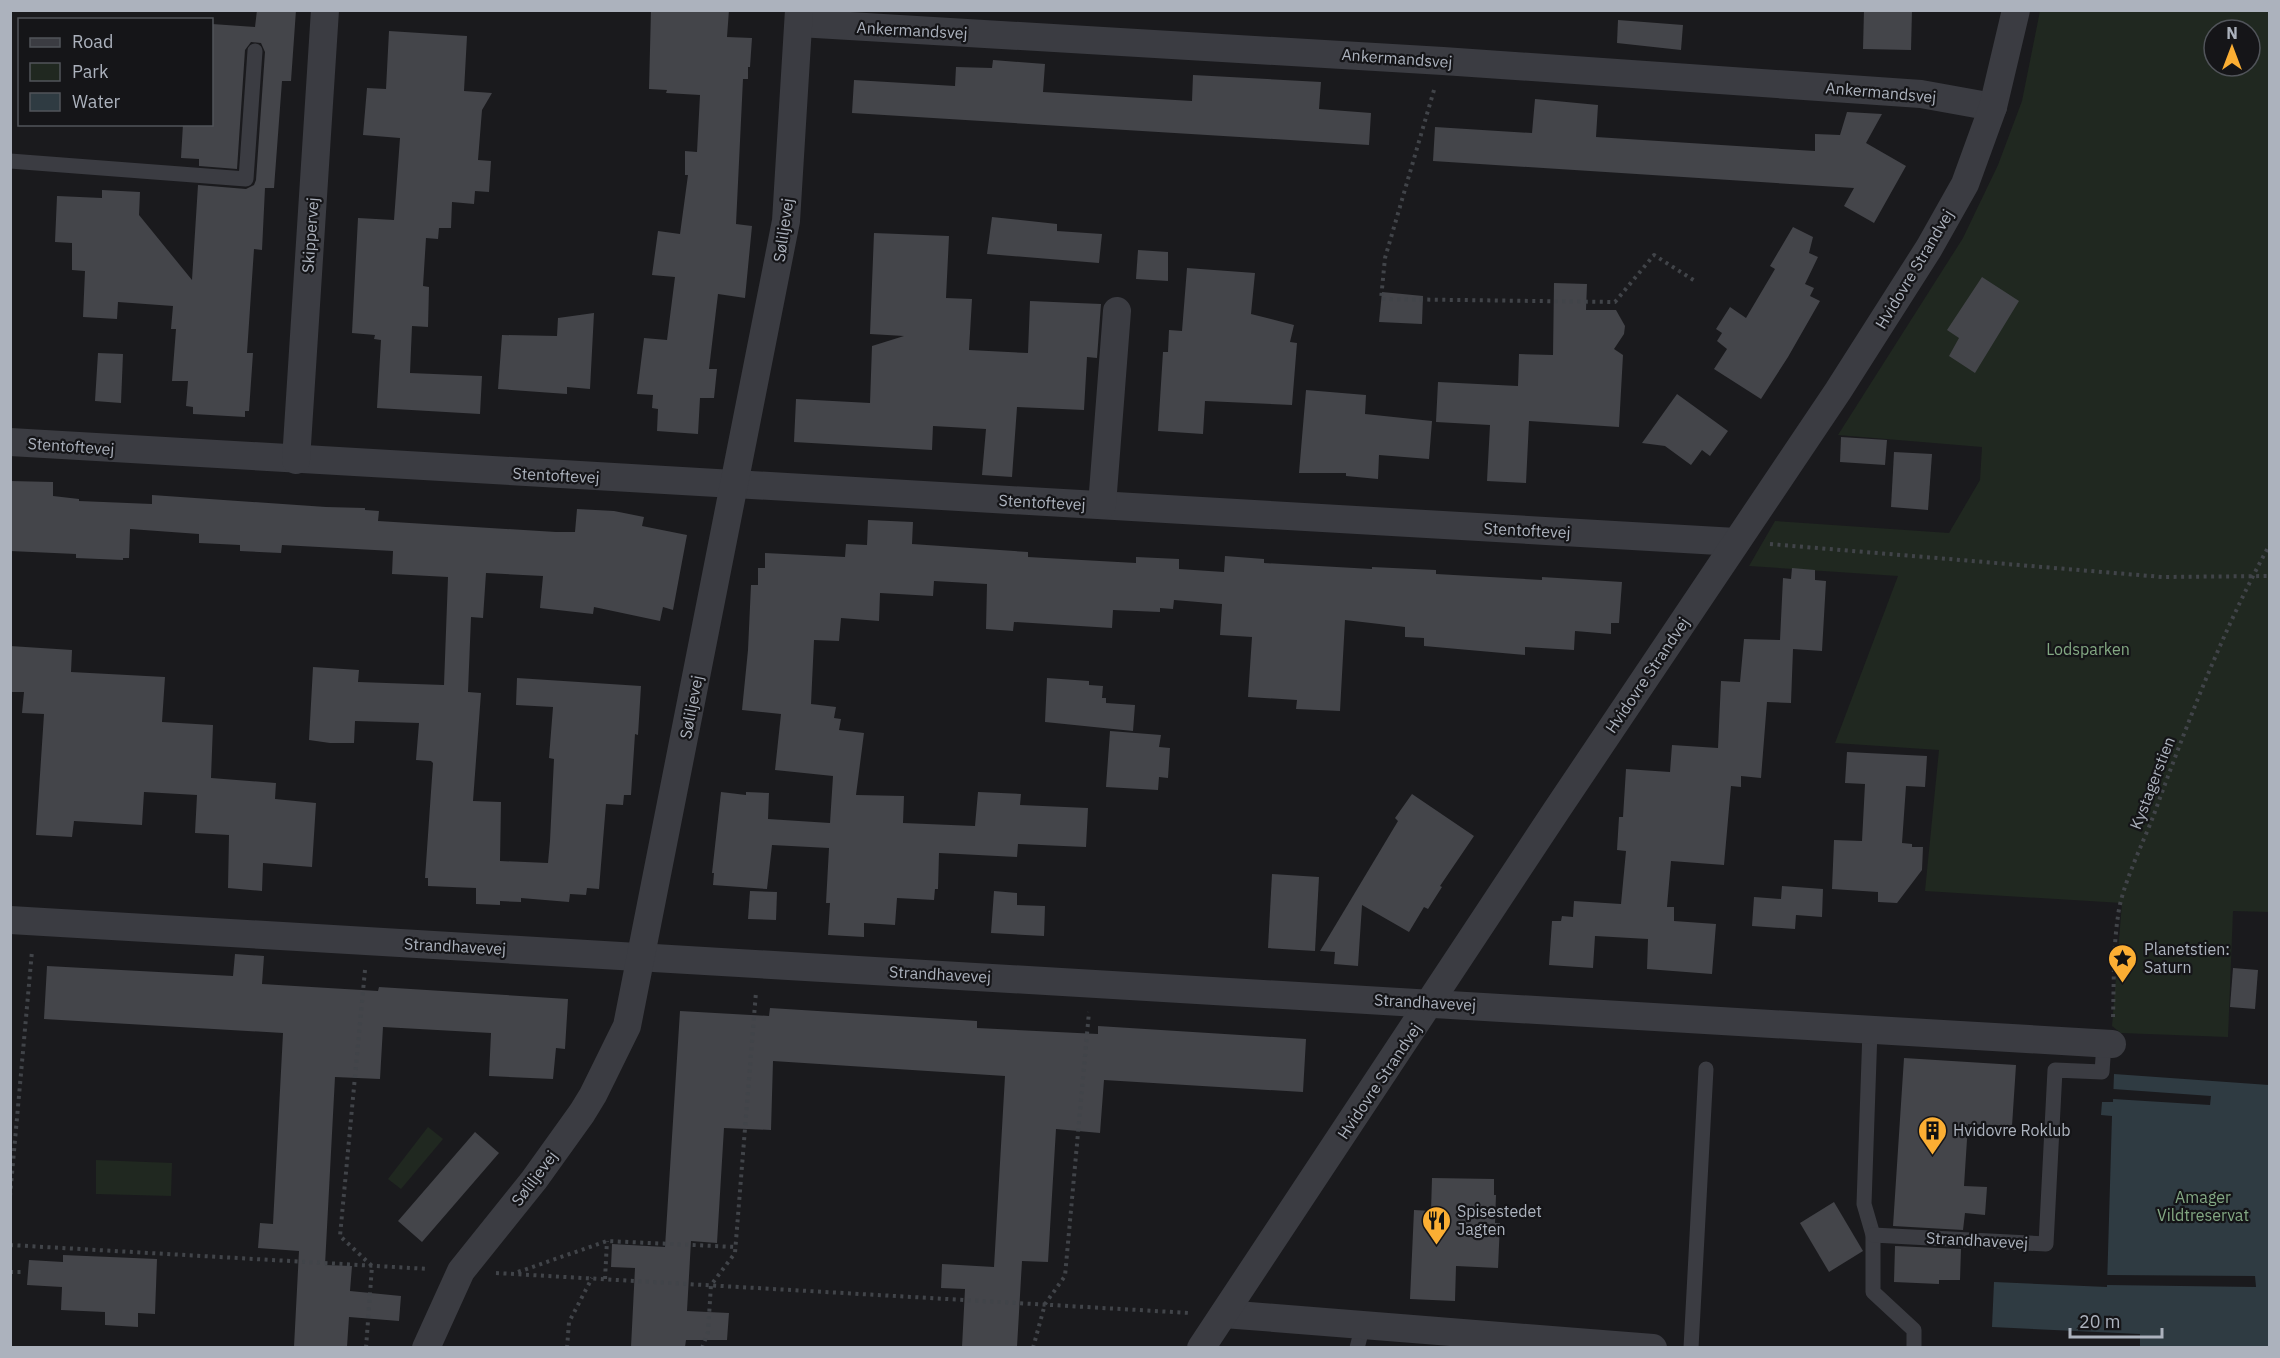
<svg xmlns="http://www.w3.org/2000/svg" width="2280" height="1358" font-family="'IBM Plex Sans',sans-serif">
  <rect width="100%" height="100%" fill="#1a1a1d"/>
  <g fill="#202820" fill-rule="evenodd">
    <path d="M 2040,11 L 2269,11 L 2270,912 L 2233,911 L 2228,1037 L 2121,1033 L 2112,1026 L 2122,903 L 1925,891 L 1939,750 L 1835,743 L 1898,576 L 1749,566 L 1775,521 L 1949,533 L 1980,480 L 1982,447 L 1838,435 L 1963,238 L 1998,165 L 2022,101 ZM 2214,30 L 2250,30 L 2250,66 L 2214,66 Z"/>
    <path d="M 428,1127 L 443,1139 L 401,1189 L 388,1179 Z"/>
    <path d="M 96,1160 L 172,1163 L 171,1196 L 96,1194 Z"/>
  </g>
  <path fill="#2f3b42" d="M 2114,1074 L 2269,1085 L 2269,1347 L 2140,1347 L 2140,1334 L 1992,1327 L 1994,1282 L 2107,1287 L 2112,1116 L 2101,1115 L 2102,1102 L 2113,1102 Z"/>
  <g fill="#1a1a1d">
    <path d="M 2113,1089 L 2211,1096 L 2210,1105 L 2113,1099 Z"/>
    <path d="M 2107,1275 L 2255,1276 L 2256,1287 L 2107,1285 Z"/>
  </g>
  <g fill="#44454a">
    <path d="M 257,10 L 296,10 L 291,81 L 282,81 L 274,188 L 265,188 L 262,250 L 254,249 L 247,353 L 253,353 L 249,411 L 245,411 L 245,417 L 193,414 L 193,407 L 186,406 L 188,381 L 172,381 L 176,329 L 171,329 L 173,306 L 118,302 L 117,319 L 83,317 L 85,271 L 72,270 L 72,243 L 55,242 L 57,196 L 102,198 L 102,190 L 140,192 L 139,215 L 192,280 L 198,185 L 246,189 L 254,185 L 256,180 L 265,52 L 261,43 L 251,42 L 245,50 L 237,169 L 199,166 L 199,159 L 181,158 L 183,124 L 212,124 L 212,24 L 255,27 Z"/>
    <path d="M 651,10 L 729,10 L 727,37 L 752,38 L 750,67 L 748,67 L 748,79 L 743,79 L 736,224 L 752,226 L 745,298 L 718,294 L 709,369 L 717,369 L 714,398 L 700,398 L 698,434 L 657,431 L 658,409 L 652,408 L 653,395 L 637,394 L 644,338 L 667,340 L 675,277 L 652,275 L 658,231 L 680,234 L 688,175 L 685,175 L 685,151 L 697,152 L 700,95 L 666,93 L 667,90 L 649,89 Z"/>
    <path d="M 1864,10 L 1912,10 L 1911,50 L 1863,49 Z"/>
    <path d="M 1618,20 L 1683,25 L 1681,50 L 1617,43 Z"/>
    <path d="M 389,31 L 467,36 L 464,91 L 492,93 L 482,110 L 478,160 L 491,161 L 489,192 L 475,191 L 474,204 L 452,202 L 451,228 L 439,228 L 438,239 L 426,238 L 423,286 L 429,287 L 428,327 L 412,326 L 410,373 L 482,376 L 480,414 L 377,408 L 381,340 L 374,339 L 375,335 L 352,333 L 358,218 L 394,220 L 400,138 L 363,135 L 367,88 L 386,89 Z"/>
    <path d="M 993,60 L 1045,64 L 1043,92 L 1192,101 L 1193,75 L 1321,82 L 1319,109 L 1371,113 L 1369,145 L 852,113 L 854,80 L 955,86 L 956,67 L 992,68 Z"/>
    <path d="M 1535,99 L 1598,105 L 1596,137 L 1815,151 L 1815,134 L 1840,135 L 1847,112 L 1882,114 L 1866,143 L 1906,166 L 1874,223 L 1844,206 L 1854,188 L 1433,161 L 1435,127 L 1532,133 Z"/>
    <path d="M 992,217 L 1057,224 L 1057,231 L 1102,234 L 1099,263 L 987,254 Z"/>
    <path d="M 1793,227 L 1813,237 L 1809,253 L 1818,257 L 1805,284 L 1814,288 L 1810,296 L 1820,301 L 1788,357 L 1761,399 L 1714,369 L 1727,349 L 1717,341 L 1722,333 L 1716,329 L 1730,307 L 1746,318 L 1775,269 L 1770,266 Z"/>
    <path d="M 874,233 L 949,236 L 946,298 L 972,299 L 969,350 L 1028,353 L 1030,301 L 1101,304 L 1097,358 L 1087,357 L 1084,410 L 1017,407 L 1012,477 L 982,475 L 986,429 L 933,426 L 932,450 L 794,442 L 796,399 L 870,403 L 872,346 L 904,336 L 870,334 Z"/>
    <path d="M 1138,250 L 1168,252 L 1168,281 L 1136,279 Z"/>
    <path d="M 1187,268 L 1255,273 L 1251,314 L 1294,325 L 1290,342 L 1297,343 L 1292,405 L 1205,401 L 1203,434 L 1158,431 L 1163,352 L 1168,352 L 1169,330 L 1182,331 Z"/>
    <path d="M 1982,277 L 2019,301 L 1975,373 L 1949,356 L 1959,338 L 1947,330 Z"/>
    <path d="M 1554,283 L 1587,284 L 1586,310 L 1616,310 L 1625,326 L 1624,334 L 1614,349 L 1623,355 L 1619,427 L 1529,421 L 1526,483 L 1487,481 L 1490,425 L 1436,422 L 1438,382 L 1518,386 L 1519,354 L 1553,355 Z"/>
    <path d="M 1382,292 L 1423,296 L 1422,324 L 1379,322 Z"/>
    <path d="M 594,313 L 590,389 L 567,387 L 567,394 L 498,389 L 502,335 L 557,336 L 558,318 Z"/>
    <path d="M 98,353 L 123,354 L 121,403 L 95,401 Z"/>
    <path d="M 1306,390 L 1366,395 L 1365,414 L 1432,421 L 1429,459 L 1379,455 L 1378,479 L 1346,476 L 1346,473 L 1299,473 Z"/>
    <path d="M 1677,394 L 1728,431 L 1710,456 L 1702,450 L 1691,465 L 1665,446 L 1642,443 Z"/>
    <path d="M 1841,437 L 1887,440 L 1885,465 L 1840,462 Z"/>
    <path d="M 1894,452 L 1932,454 L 1928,510 L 1891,507 Z"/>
    <path d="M 10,481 L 53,482 L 53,496 L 79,499 L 79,501 L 152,504 L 152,495 L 326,507 L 365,508 L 365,510 L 379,511 L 378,521 L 556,532 L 575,532 L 577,509 L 614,511 L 644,517 L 642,526 L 687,535 L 673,610 L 663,607 L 660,621 L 594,607 L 593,614 L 540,608 L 543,576 L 486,573 L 483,618 L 471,617 L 468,692 L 481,693 L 473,801 L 501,802 L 500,861 L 548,863 L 550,841 L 554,759 L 549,758 L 553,707 L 516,705 L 517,678 L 641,686 L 638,735 L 635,734 L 631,795 L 624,795 L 623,805 L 606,804 L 599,889 L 587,888 L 586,895 L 570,894 L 569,902 L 521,898 L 521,902 L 500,901 L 500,905 L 476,904 L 476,888 L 428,886 L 428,878 L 425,878 L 433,763 L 431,761 L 416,760 L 419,723 L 355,721 L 354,743 L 330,743 L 309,740 L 313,667 L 359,670 L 358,682 L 444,685 L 448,577 L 392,574 L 393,551 L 282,545 L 281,553 L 240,551 L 240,545 L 199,543 L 199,534 L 130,529 L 129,558 L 123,558 L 123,560 L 76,558 L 76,554 L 10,551 Z"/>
    <path d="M 868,520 L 913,522 L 912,544 L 1028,552 L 1028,557 L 1136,563 L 1136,557 L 1179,559 L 1179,569 L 1224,572 L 1225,556 L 1264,559 L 1264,563 L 1372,569 L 1372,567 L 1436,570 L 1436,574 L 1542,580 L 1542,577 L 1622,582 L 1619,623 L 1611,623 L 1611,634 L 1575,631 L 1574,650 L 1525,647 L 1525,655 L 1424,646 L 1424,638 L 1405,637 L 1405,627 L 1345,620 L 1340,711 L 1296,709 L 1297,700 L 1248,697 L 1252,637 L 1220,635 L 1222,604 L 1174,600 L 1173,609 L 1160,608 L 1160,612 L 1113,610 L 1112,628 L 1014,622 L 1013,631 L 986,629 L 987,584 L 934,581 L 933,596 L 880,593 L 879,621 L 841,618 L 839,641 L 814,640 L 811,704 L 836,707 L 834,718 L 841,719 L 839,730 L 864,733 L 856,795 L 904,796 L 903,823 L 975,826 L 978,792 L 1021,794 L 1020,805 L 1088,808 L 1086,847 L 1018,844 L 1017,857 L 939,853 L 938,889 L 935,889 L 934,900 L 897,898 L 895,925 L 864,923 L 864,937 L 828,935 L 830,903 L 826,903 L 829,848 L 772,845 L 767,889 L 713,885 L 714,873 L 712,873 L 721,792 L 746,795 L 746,792 L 769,793 L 768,819 L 830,823 L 833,776 L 775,770 L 781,714 L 742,710 L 748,650 L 751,585 L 758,585 L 758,568 L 765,568 L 765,553 L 845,557 L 846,544 L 867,545 Z"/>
    <path d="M 1792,568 L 1815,570 L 1815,580 L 1826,581 L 1822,651 L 1793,649 L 1791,703 L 1767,702 L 1761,778 L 1741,776 L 1741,787 L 1731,786 L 1724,865 L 1671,861 L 1667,907 L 1674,907 L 1674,921 L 1716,924 L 1712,974 L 1647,969 L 1648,939 L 1595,936 L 1593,968 L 1549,965 L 1552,921 L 1561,921 L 1562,916 L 1573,917 L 1574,901 L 1621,904 L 1626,851 L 1617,850 L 1619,817 L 1623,817 L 1626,769 L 1670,772 L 1672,745 L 1718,748 L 1721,681 L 1740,682 L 1744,639 L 1780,640 L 1783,578 L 1791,579 Z"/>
    <path d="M 10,646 L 72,650 L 71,672 L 165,677 L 162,722 L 213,725 L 211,778 L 276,783 L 275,799 L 316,803 L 312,867 L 263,863 L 262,891 L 228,888 L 229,835 L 195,833 L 197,795 L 144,792 L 142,825 L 74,821 L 72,837 L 36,835 L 44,714 L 22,713 L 24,692 L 10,692 Z"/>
    <path d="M 1047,678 L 1089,681 L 1089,685 L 1103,686 L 1102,698 L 1106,698 L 1106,703 L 1135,705 L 1133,731 L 1045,722 Z"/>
    <path d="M 1110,731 L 1161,735 L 1159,747 L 1170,748 L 1168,778 L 1159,777 L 1158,790 L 1106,787 Z"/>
    <path d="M 1847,752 L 1927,756 L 1925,787 L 1906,786 L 1902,843 L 1912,844 L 1912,847 L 1923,847 L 1922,870 L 1897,903 L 1878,902 L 1878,892 L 1832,889 L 1834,840 L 1862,841 L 1865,784 L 1845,783 Z"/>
    <path d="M 1412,794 L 1474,836 L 1440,886 L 1442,887 L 1428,909 L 1424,907 L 1409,932 L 1362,905 L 1358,966 L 1334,964 L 1335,952 L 1320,951 L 1398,821 L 1395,818 Z"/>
    <path d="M 1272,874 L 1319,877 L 1315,951 L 1268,948 Z"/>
    <path d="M 1782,886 L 1823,889 L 1822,917 L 1796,915 L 1795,929 L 1752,926 L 1754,897 L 1781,899 Z"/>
    <path d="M 750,891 L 777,892 L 776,920 L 748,919 Z"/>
    <path d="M 994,891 L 1017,893 L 1017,905 L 1045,906 L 1044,936 L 991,933 Z"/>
    <path d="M 235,954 L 264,956 L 262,984 L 378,991 L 379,987 L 568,999 L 565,1049 L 556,1048 L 553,1079 L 489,1076 L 491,1033 L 383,1027 L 380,1079 L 335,1077 L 325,1265 L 352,1266 L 350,1291 L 401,1296 L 399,1321 L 349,1317 L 347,1347 L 294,1347 L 299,1251 L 258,1248 L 260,1223 L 273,1224 L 283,1033 L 44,1019 L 47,966 L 233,976 Z"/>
    <path d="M 2233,968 L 2258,970 L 2255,1009 L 2230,1007 Z"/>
    <path d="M 770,1008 L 977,1021 L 977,1028 L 1098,1034 L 1098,1026 L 1306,1039 L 1303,1092 L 1104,1080 L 1100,1133 L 1056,1129 L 1048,1262 L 1022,1261 L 1017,1347 L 962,1347 L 965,1289 L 941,1288 L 942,1264 L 994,1267 L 1005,1076 L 773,1061 L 771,1130 L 724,1128 L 717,1243 L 691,1241 L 687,1311 L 729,1313 L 727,1340 L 686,1340 L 685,1347 L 631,1347 L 635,1268 L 611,1267 L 612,1244 L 665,1247 L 680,1011 L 769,1016 Z"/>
    <path d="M 1904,1058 L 2016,1065 L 2012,1126 L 1968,1124 L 1964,1186 L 1987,1187 L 1985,1215 L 1965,1213 L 1963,1230 L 1893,1226 Z"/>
    <path d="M 475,1132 L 499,1153 L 422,1242 L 398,1221 Z"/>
    <path d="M 1432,1178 L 1494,1179 L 1494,1195 L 1496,1195 L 1495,1223 L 1500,1223 L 1498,1268 L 1456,1266 L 1455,1301 L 1410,1299 L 1414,1210 L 1431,1211 Z"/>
    <path d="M 1834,1202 L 1863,1251 L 1829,1272 L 1800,1223 Z"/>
    <path d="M 1895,1246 L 1961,1249 L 1960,1280 L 1939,1280 L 1939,1284 L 1894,1282 Z"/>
    <path d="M 63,1255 L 157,1259 L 155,1314 L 138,1313 L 138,1327 L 105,1325 L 105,1312 L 61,1310 L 62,1287 L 27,1285 L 29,1260 L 63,1262 Z"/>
  </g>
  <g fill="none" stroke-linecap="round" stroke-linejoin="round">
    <g stroke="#414449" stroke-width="4" stroke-dasharray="3 4.5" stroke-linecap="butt">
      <path d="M 1434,90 L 1385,258 L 1381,299 L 1615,302 L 1654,255 L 1695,281"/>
      <path d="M 1770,544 L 2162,577 L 2270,576"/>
      <path d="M 365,970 L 340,1236 L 372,1266 L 366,1348"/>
      <path d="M 2113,1017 C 2114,983 2113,949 2118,916 C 2121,888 2142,845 2153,817 C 2187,724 2222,631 2270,544"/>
      <path d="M 10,1196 L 32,951"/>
      <path d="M 10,1245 L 429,1269"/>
      <path d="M 10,1272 L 22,1272"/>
      <path d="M 518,1272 L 607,1241 L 736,1247"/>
      <path d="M 496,1273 L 1190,1313"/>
      <path d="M 605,1279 L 607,1241"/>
      <path d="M 567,1348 L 569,1322 L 592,1278"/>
      <path d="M 702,1348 L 708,1332 L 711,1285 L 735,1253 L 756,992"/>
      <path d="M 1033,1348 L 1045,1304 L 1065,1276 L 1089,1012"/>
    </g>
    <g stroke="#3b3c42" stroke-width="15">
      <path d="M 10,161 L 246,179 L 255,51"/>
      <path d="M 1870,1030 L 1864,1204 L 1873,1235 L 1873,1292 L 1914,1330 L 1914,1348"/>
      <path d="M 1873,1235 L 2046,1244 L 2055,1070 L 2102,1072 L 2104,1043"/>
      <path d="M 1357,1348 L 1363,1325"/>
      <path d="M 1691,1348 L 1706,1069"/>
    </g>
    <g stroke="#3b3c42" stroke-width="28">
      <path d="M 799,23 L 1443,61 L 1921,94 L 1993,107"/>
      <path d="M 10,442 L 1736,542"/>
      <path d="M 296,460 L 325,10"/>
      <path d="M 1102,505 L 1117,311"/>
      <path d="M 10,920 L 2112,1044"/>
      <path d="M 1224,1314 L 1653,1348"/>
      <path d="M 426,1348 L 461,1271 L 534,1180 L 582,1113 L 593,1095 L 627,1026 L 786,221 L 799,10"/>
      <path d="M 1201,1348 L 1556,811 L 1838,391 L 1929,248 L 1965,184 L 1993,107 L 2016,10"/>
    </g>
  </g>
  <defs>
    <symbol id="sight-pin" viewBox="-11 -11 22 30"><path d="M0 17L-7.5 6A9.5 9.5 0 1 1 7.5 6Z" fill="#fbae33" stroke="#151518"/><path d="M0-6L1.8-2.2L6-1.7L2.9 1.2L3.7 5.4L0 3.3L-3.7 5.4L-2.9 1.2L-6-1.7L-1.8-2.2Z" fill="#111"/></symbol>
    <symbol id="building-pin" viewBox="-11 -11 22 30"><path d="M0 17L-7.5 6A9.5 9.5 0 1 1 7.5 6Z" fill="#fbae33" stroke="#151518"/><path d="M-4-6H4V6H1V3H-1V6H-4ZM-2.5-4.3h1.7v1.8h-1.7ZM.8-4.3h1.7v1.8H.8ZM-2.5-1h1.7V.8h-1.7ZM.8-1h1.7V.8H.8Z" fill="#111"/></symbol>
    <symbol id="restaurant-pin" viewBox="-11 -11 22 30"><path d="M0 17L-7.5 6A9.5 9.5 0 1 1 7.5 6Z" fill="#fbae33" stroke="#151518"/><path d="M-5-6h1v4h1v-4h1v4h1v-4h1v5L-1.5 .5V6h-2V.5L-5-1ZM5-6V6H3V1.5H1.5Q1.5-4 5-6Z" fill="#111"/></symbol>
  </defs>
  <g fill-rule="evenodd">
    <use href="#sight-pin" x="2106" y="942" width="33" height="45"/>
    <use href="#building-pin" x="1916" y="1114" width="33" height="45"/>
    <use href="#restaurant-pin" x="1420" y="1204" width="33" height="45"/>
  </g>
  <g text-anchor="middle" stroke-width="4.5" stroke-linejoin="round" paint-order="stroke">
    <g font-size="16" fill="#acb2bd" stroke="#151518">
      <text transform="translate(912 30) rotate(3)" y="6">Ankermandsvej</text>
      <text transform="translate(1397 58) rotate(4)" y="6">Ankermandsvej</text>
      <text transform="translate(1881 92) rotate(5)" y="6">Ankermandsvej</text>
      <text transform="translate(783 230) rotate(-82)" y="6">Søliljevej</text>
      <text transform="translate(310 235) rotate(-86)" y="6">Skippervej</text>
      <text transform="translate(1914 269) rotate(-59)" y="6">Hvidovre Strandvej</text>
      <text transform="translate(71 446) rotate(4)" y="6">Stentoftevej</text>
      <text transform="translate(556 475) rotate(3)" y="6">Stentoftevej</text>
      <text transform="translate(1042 502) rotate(3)" y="6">Stentoftevej</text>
      <text transform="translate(1527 530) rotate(3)" y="6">Stentoftevej</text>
      <text transform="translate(1647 675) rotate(-56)" y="6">Hvidovre Strandvej</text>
      <text transform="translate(691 707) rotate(-79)" y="6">Søliljevej</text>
      <text transform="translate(2152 783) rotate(-69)" y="6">Kystagerstien</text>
      <text transform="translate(455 946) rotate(3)" y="6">Strandhavevej</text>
      <text transform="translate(940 974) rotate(3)" y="6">Strandhavevej</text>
      <text transform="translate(1425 1002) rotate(3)" y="6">Strandhavevej</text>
      <text transform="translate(1379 1081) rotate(-56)" y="6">Hvidovre Strandvej</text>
      <text transform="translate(534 1178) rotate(-53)" y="6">Søliljevej</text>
      <text transform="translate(1977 1240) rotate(3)" y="6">Strandhavevej</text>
    </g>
    <g font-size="16" fill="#83a883" stroke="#151518">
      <text x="2088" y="655">Lodsparken</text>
      <text x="2203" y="1203">Amager<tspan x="2203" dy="18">Vildtreservat</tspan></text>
    </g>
    <g font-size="16" fill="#acb2bd" stroke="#151518" text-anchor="start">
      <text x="2144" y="955">Planetstien:<tspan x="2144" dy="18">Saturn</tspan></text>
      <text x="1953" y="1136">Hvidovre Roklub</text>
      <text x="1457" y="1217">Spisestedet<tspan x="1457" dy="18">Jagten</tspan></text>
    </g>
  </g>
  <rect width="2280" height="1358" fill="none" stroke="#acb2bd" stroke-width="24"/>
  <rect x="18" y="18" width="195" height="108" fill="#151518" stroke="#51545a" stroke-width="1.5"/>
  <rect x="30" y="38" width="30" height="9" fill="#3b3c42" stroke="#51545a" stroke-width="1.5"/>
  <text x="72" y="48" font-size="18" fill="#acb2bd">Road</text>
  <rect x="30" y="63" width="30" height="18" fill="#202820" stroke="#51545a" stroke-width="1.5"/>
  <text x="72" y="78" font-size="18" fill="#acb2bd">Park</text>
  <rect x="30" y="93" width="30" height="18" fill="#2f3b42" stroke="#51545a" stroke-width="1.5"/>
  <text x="72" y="108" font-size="18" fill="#acb2bd">Water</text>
  <g transform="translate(2232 48)"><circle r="28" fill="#151518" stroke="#51545a" stroke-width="1.5"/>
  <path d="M0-4.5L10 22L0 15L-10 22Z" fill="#fbae33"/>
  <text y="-9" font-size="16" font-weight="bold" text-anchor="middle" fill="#acb2bd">N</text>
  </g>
  <path d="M2070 1328v9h92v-9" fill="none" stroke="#acb2bd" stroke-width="3"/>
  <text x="2079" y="1328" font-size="18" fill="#acb2bd" stroke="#151518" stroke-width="4.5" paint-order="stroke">20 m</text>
</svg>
